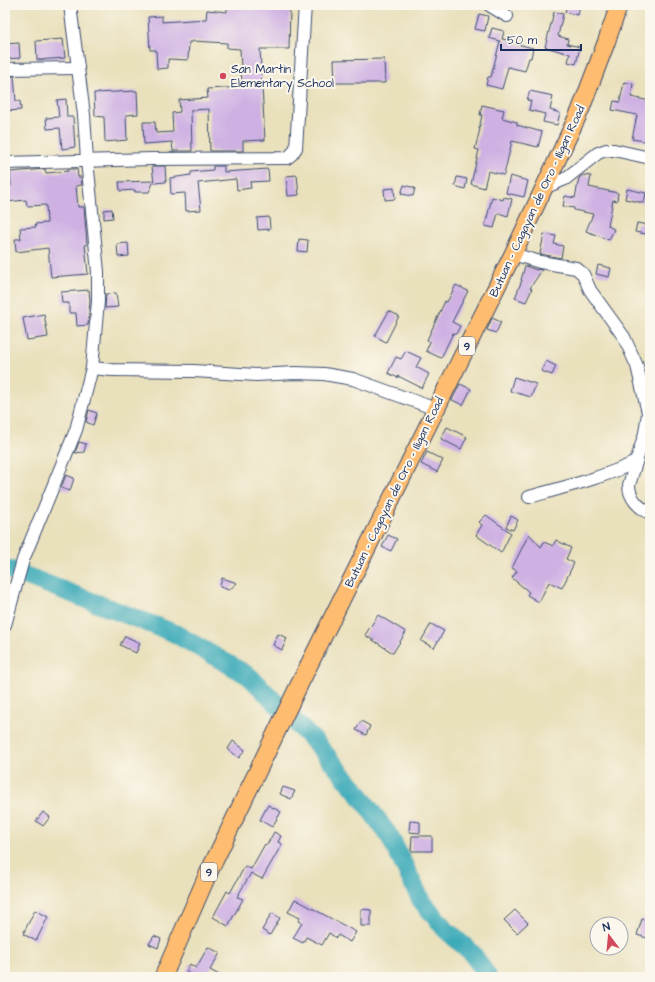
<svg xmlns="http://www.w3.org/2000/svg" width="655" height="982" font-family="'Architects Daughter',sans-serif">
  <rect width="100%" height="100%" fill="#fbf7ec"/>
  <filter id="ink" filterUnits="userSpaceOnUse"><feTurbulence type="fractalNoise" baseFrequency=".025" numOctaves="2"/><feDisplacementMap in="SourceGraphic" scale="8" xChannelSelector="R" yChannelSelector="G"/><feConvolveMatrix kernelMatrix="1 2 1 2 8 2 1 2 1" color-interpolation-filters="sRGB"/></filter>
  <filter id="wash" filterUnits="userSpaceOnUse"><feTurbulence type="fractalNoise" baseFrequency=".012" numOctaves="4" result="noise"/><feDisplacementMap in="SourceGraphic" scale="16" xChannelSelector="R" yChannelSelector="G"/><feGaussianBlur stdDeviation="0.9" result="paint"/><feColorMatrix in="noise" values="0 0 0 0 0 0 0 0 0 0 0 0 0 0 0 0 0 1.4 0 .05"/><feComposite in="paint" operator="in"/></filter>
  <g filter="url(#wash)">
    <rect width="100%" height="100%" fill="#e9e0bc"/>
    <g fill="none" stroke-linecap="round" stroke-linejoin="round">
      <path stroke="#3cabb9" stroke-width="19" d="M 5,568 L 174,633 L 249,676 L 316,743 L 356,790 L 390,837 L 421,900 L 446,930 L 472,953 L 488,977"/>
    </g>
    <g id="blocks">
      <g fill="#ceb0e3">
        <path d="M 227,5 L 290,5 L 289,49 L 260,49 L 265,140 L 243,141 L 243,151 L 210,151 L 209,109 L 191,110 L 192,151 L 173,151 L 172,142 L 144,144 L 143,122 L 155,122 L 156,133 L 173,132 L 172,113 L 180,112 L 179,100 L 208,98 L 207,89 L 242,87 L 240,49 L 227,48 L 227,43 L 193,41 L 193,42 L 189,42 L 188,60 L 168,59 L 168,68 L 157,69 L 156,50 L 150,50 L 148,17 L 162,16 L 162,22 L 206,19 L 207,10 L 227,12 Z"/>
        <path d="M 567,5 L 580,5 L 578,15 L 565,12 Z"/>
        <path d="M 554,12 L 563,14 L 558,36 L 568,39 L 567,44 L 580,47 L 576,64 L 568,62 L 570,54 L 545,47 Z"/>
        <path d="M 479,14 L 488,16 L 485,31 L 475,29 Z"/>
        <path d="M 492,28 L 504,31 L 502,39 L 517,42 L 517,44 L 533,48 L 531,58 L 529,58 L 525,71 L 508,67 L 502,89 L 486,85 L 488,77 L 491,77 L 500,41 L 489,38 Z"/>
        <path d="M 63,39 L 65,58 L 37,60 L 36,41 Z"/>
        <path d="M 19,43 L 20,58 L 6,59 L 5,44 Z"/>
        <path d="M 384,59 L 385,83 L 335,83 L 334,60 Z"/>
        <path d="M 14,76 L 16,101 L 20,101 L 21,110 L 6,111 L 5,77 Z"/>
        <path d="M 624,82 L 633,84 L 631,97 L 650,101 L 650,142 L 632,139 L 637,115 L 612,110 L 614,101 L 620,102 Z"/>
        <path d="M 137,91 L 138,114 L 126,115 L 127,140 L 105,142 L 104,117 L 95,116 L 94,93 Z"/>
        <path d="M 530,91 L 553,96 L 550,110 L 560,113 L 557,125 L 543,122 L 545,114 L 529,110 L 531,101 L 527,100 Z"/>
        <path d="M 66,99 L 67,117 L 73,117 L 75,147 L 62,149 L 60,128 L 47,129 L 46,118 L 59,117 L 57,100 Z"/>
        <path d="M 482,105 L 504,110 L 502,118 L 517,122 L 517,125 L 542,132 L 538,147 L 512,141 L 504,175 L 488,171 L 484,188 L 471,184 L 479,150 L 475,149 L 480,129 L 479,129 L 482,115 L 480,115 Z"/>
        <path d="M 152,166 L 165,166 L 166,182 L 154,183 Z"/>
        <path d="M 213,166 L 224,166 L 224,172 L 268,169 L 269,181 L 250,182 L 251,188 L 237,190 L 236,179 L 198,183 L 201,210 L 186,211 L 185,193 L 171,194 L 170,178 L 191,175 L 191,172 L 213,170 Z"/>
        <path d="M 45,169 L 46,173 L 68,171 L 68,169 L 77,169 L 78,177 L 81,177 L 82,185 L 76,186 L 78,207 L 84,207 L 87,245 L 85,245 L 88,274 L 51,277 L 48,248 L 16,252 L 15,239 L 21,239 L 20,228 L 36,227 L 35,224 L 47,223 L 46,205 L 27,206 L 26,200 L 6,202 L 5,186 L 11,186 L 10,172 Z"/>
        <path d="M 297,175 L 299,195 L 288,196 L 286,176 Z"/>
        <path d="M 583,175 L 591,176 L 589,187 L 618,193 L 617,201 L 613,200 L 608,226 L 614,229 L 609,240 L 586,231 L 593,214 L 574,210 L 574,208 L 563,206 L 565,196 L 575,198 L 579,178 Z"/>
        <path d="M 510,176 L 528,181 L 524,197 L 506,193 Z"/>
        <path d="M 457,177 L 467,179 L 465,189 L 455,186 Z"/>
        <path d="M 154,181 L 149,192 L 135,192 L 135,190 L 120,191 L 119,182 Z"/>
        <path d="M 404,185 L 415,188 L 413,196 L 401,194 Z"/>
        <path d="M 394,188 L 395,199 L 385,200 L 384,189 Z"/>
        <path d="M 627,189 L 646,193 L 644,203 L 625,199 Z"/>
        <path d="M 492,197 L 503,200 L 504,197 L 512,199 L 508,216 L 498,213 L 494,228 L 485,226 Z"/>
        <path d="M 112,209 L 113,218 L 104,219 L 104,210 Z"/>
        <path d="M 269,217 L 270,229 L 258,230 L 257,218 Z"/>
        <path d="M 637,223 L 648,225 L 646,234 L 635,232 Z"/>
        <path d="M 544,234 L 556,236 L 554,244 L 563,246 L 561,258 L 540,254 Z"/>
        <path d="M 299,239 L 308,240 L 307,252 L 298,251 Z"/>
        <path d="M 128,243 L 129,256 L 118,257 L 117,244 Z"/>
        <path d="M 598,265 L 611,268 L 609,277 L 596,274 Z"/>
        <path d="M 525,266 L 537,270 L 537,269 L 542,270 L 530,288 L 532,289 L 526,302 L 515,298 L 522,280 L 521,280 Z"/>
        <path d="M 456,285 L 468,291 L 452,322 L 460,326 L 456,334 L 453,333 L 441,358 L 426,351 L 430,342 L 427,340 L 445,301 L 447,302 Z"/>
        <path d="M 89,290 L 90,301 L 88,325 L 77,326 L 76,313 L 69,313 L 69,303 L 62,303 L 61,292 Z"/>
        <path d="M 116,293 L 118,307 L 105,308 L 106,294 Z"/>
        <path d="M 389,311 L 399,316 L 386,342 L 375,336 Z"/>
        <path d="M 44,314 L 48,337 L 27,340 L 23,318 Z"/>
        <path d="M 492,318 L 501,322 L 496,333 L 487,330 Z"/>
        <path d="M 406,351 L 421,358 L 416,367 L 429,374 L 422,388 L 398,376 L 398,378 L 388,373 L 396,357 L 401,359 Z"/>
        <path d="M 546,361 L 556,366 L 552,375 L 541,371 Z"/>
        <path d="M 514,377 L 536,384 L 531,397 L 510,391 Z"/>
        <path d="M 460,384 L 471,389 L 463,405 L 452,400 Z"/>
        <path d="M 89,410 L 97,413 L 93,425 L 86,422 Z"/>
        <path d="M 447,427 L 467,437 L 461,449 L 441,439 Z"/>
        <path d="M 79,442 L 86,444 L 84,452 L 75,453 Z"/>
        <path d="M 427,452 L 443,460 L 437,472 L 421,464 Z"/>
        <path d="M 66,475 L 74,478 L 70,491 L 61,488 Z"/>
        <path d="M 486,515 L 511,533 L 501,553 L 476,535 L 482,525 L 479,522 Z"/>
        <path d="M 511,516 L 518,520 L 513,530 L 506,527 Z"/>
        <path d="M 529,534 L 541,547 L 544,542 L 553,546 L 556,540 L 571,548 L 566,559 L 574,563 L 562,588 L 549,582 L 539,602 L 527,595 L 529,592 L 512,578 L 517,571 L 512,568 Z"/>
        <path d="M 388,535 L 397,539 L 391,551 L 382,547 Z"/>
        <path d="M 222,578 L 237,583 L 229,590 L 220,587 Z"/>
        <path d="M 378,615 L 406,632 L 393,653 L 365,635 Z"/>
        <path d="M 431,624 L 444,631 L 434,648 L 421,641 Z"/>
        <path d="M 278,634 L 287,638 L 282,650 L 273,645 Z"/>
        <path d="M 125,636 L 140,643 L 136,653 L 120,645 Z"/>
        <path d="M 361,721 L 370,726 L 366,735 L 356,730 Z"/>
        <path d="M 233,741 L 245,750 L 239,758 L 228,749 Z"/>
        <path d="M 283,787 L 295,791 L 291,799 L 280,794 Z"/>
        <path d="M 268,805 L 281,812 L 272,827 L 260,820 Z"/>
        <path d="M 43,812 L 50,817 L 43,826 L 36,821 Z"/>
        <path d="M 410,821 L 420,822 L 420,833 L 409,832 Z"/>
        <path d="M 274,832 L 281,836 L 278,842 L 282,844 L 262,879 L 251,873 L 237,897 L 243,899 L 228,926 L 213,917 L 227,891 L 230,893 L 245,866 L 251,869 L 265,844 L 267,845 Z"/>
        <path d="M 412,836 L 432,836 L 432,851 L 411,851 Z"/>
        <path d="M 295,899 L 356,932 L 350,942 L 338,935 L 336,938 L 329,933 L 322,945 L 306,937 L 303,943 L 293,938 L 302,923 L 298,921 L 300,918 L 288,912 Z"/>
        <path d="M 361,909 L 371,910 L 371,926 L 361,926 Z"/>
        <path d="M 35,910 L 48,917 L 36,941 L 23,934 Z"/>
        <path d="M 515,910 L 528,923 L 517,933 L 504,920 Z"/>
        <path d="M 272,913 L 280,918 L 270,935 L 262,930 Z"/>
        <path d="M 642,919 L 650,921 L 650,939 L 637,935 Z"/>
        <path d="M 154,936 L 161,939 L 158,948 L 149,944 Z"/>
        <path d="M 208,947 L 220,953 L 210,970 L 223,977 L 191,977 L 192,975 L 186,972 L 190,964 L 196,968 Z"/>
      </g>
    </g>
  </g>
  <g filter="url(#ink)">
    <use href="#blocks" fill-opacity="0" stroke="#3a4a6c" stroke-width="1"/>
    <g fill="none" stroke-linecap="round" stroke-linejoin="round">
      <defs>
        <g id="minor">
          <path d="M 489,5 L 507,16"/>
          <path d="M 5,69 L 78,68"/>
          <path d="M 5,163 L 152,159 L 287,158 L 292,154 L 296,148 L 305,5"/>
          <path d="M 544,188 L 565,179 L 598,153 L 606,150 L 614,150 L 650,158"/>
          <path d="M 513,254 L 540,262 L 576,268 L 583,274 L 590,290 L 624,337 L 637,366 L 648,413 L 645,433 L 629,485 C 629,498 639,508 650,513"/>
          <path d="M 92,368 L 112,370 L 194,371 L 256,375 L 296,373 L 324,374 L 353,379 L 436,409"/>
          <path d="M 529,497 C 565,487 602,478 636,462"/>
          <path d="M 5,625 L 23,560 L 76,430 L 92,368 L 98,301 L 98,272 L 87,160 L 84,115 L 70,5"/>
        </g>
        <path id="highway" d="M 163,977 L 207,876 L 301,681 L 513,254 L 580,111 L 606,43 L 619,5"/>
      </defs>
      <use href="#minor" stroke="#3a4a6c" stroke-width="14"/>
      <use href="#highway" stroke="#3a4a6c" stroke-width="19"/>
      <use href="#minor" stroke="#fff" stroke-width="12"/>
      <use href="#highway" stroke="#fdbc70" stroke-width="17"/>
    </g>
  </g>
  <circle fill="#d1495b" stroke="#fbf7ec" stroke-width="1.5" cx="223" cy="76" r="4"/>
  <g text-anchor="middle" stroke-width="4" stroke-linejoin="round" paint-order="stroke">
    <g fill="#fbf7ec" stroke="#5e6b89" stroke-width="1">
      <rect x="459" y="337" width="16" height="18" rx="3"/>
      <rect x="201" y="863" width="16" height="18" rx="3"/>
    </g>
    <g font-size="11" font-weight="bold" fill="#1b2f5e">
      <text x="467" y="350">9</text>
      <text x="209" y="876">9</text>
    </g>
    <g font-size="12" fill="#1b2f5e" stroke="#fbf7ec" text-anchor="start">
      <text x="231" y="73">San Martin<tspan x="231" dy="14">Elementary School</tspan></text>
    </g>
    <g font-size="12" fill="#1b2f5e" stroke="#fbf7ec">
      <text transform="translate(537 201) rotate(-65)" y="4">Butuan – Cagayan de Oro – Iligan Road</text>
      <text transform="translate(394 492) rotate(-64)" y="4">Butuan – Cagayan de Oro – Iligan Road</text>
    </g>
  </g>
  <rect width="655" height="982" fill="none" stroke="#fbf7ec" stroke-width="20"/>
  <g transform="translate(609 936) rotate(344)"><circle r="19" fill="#fbf7ec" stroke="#a1a7b3"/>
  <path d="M0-3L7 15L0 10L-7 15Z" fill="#d1495b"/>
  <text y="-6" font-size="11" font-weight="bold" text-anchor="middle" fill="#1b2f5e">N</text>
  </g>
  <path d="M501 44v6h80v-6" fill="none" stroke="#1b2f5e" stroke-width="2"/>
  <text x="507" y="44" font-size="12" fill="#1b2f5e" stroke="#fbf7ec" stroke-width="3" paint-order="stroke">50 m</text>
</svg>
